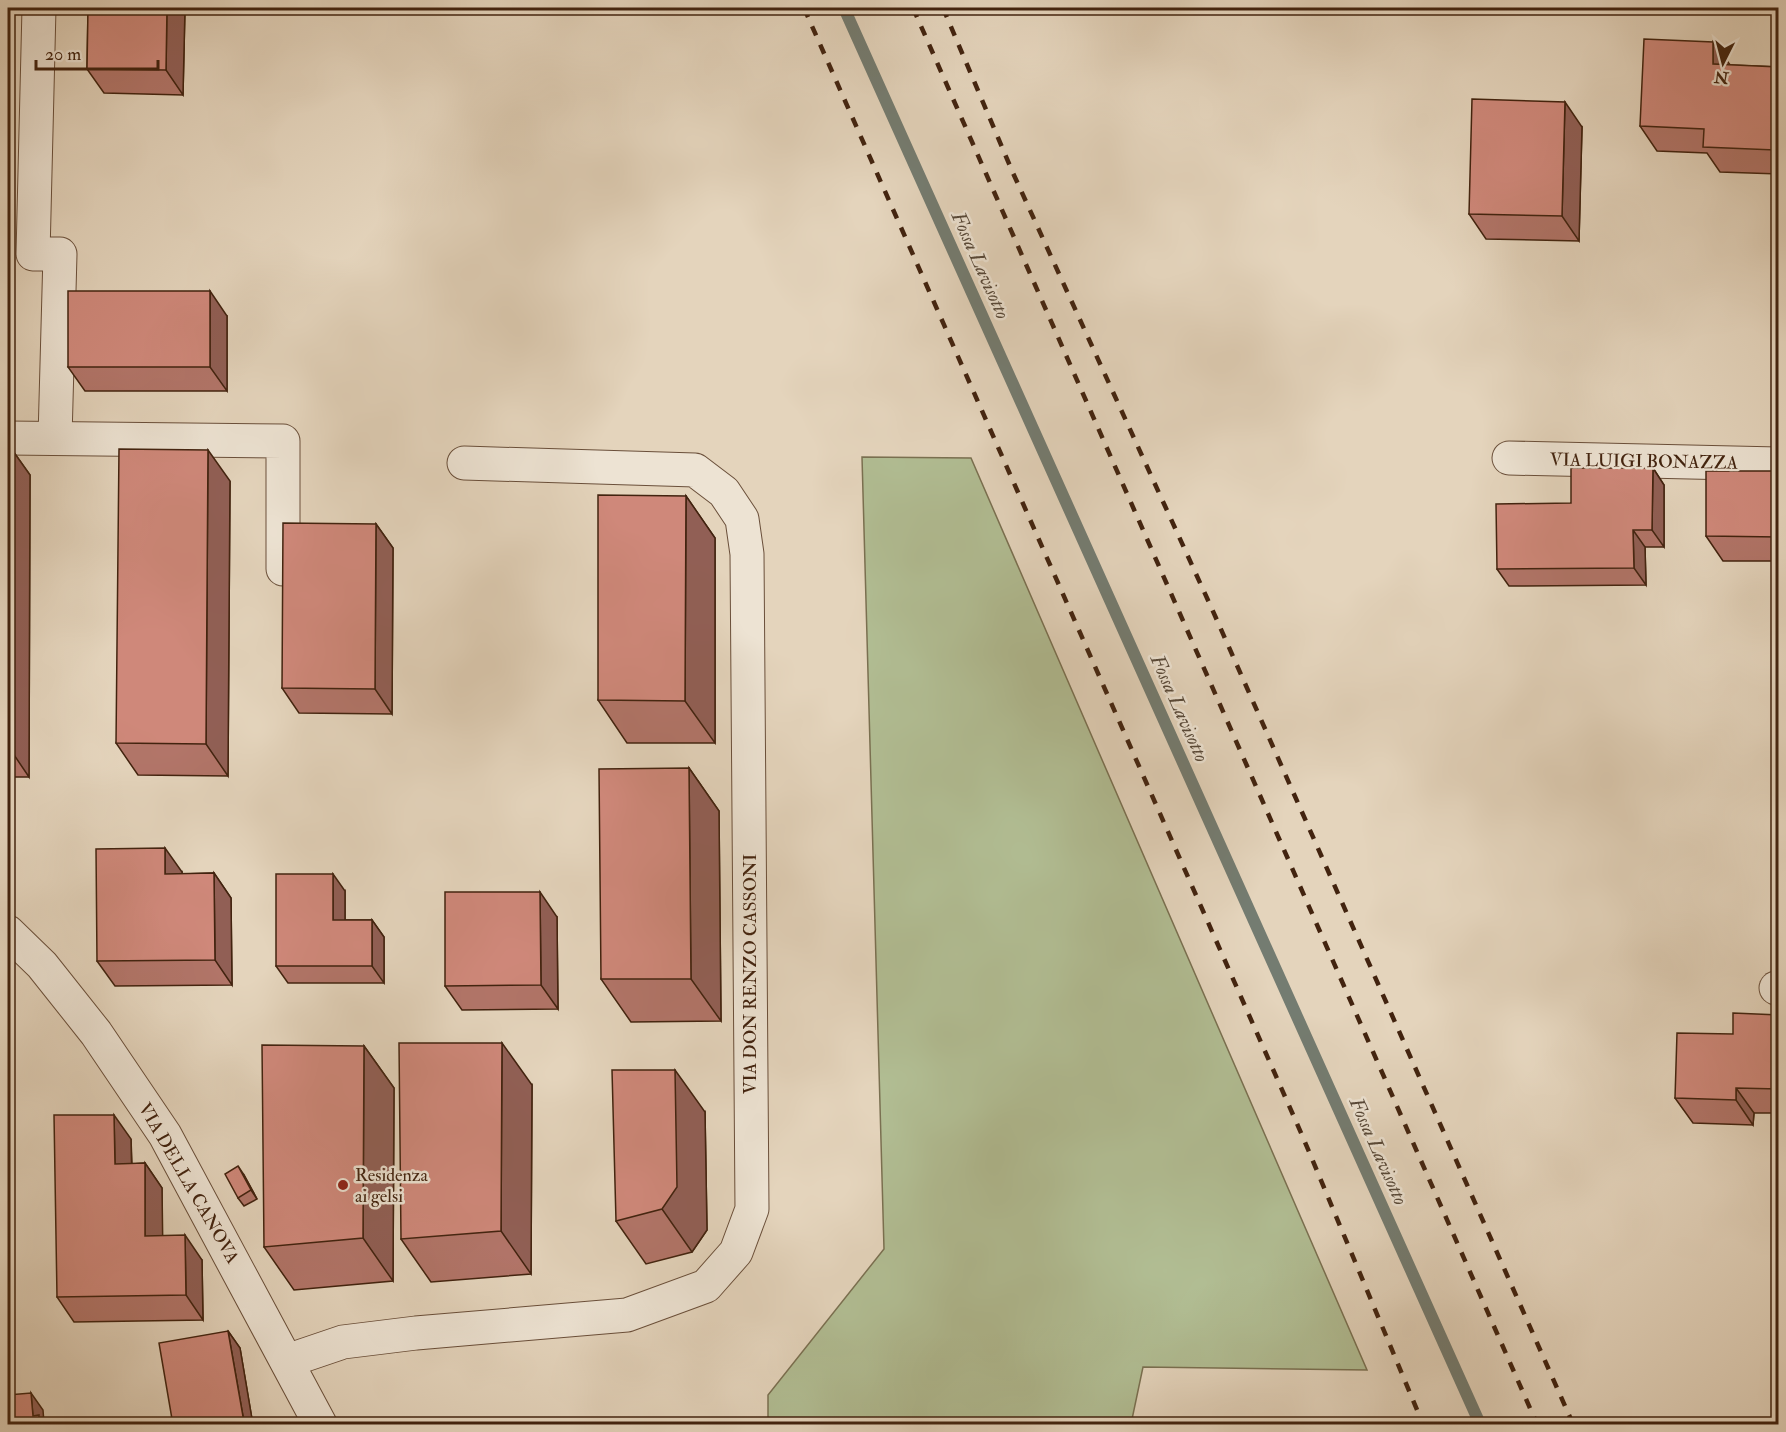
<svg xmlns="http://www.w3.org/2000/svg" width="1786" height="1432" font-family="'IM FELL Double Pica',serif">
  <rect width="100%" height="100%" fill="#e4d4bc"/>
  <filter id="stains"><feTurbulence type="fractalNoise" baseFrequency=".00333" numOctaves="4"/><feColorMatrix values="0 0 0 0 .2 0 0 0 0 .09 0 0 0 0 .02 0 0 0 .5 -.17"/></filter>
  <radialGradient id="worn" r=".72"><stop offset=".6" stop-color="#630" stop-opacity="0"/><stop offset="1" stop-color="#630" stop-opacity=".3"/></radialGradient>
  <path fill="#b1bd93" stroke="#7a7051" stroke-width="1.5" d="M 862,457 L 971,458 L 1367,1370 L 1143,1367 L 1131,1424 L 768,1424 L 768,1395 L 884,1249 Z"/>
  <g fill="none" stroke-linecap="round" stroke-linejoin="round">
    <path stroke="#747c71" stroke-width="12" d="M 844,8 L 1480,1424"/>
    <defs>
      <g id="minor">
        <path d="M 39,8 L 33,254 L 60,254 L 55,438"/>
        <path d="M 8,438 L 283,441 L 283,569"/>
        <path d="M 1509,458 L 1778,464"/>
        <path d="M 8,932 L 42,965 L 96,1033 L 165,1135 L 320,1424"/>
        <path d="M 1776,988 L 1778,988"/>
        <path d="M 287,1361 L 343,1342 L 416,1333 L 627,1315 L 706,1286 L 736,1252 L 752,1209 L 747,554 L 742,519 L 724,492 L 695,470 L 464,463"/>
      </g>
    </defs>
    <use href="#minor" stroke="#6a4f3a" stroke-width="35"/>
    <use href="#minor" stroke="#ede3d3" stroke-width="33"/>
    <g stroke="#42230f" stroke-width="4.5" stroke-dasharray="10 10" stroke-linecap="butt">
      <path d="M 804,8 L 1302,1135 L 1423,1424"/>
      <path d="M 913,8 L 1537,1424"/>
      <path d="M 943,8 L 1013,173 L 1212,609 L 1573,1424"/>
    </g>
  </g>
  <g fill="#b27569" stroke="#42230f" stroke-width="1.5">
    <path d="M 88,8 L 185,8 L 183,95 L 104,93 L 87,69 Z"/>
    <path d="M 1730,65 L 1779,67 L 1779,174 L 1720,172 L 1707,153 L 1657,151 L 1640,126 Z"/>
    <path d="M 1582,127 L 1579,241 L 1486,239 L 1469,214 Z"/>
    <path d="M 227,316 L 227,391 L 85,391 L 68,367 Z"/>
    <path d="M 8,444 L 30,475 L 29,777 L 8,777 Z"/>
    <path d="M 1653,468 L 1664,485 L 1664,547 L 1645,547 L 1646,585 L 1509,586 L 1497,569 L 1571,503 Z"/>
    <path d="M 1779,471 L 1779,561 L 1723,561 L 1706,536 Z"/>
    <path d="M 230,481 L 228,776 L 138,775 L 116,743 Z"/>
    <path d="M 686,496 L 715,538 L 715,743 L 627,743 L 598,700 Z"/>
    <path d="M 376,524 L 393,548 L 392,714 L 299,713 L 282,688 Z"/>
    <path d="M 689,768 L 719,811 L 721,1021 L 631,1022 L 601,979 Z"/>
    <path d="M 182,872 L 182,874 L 214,873 L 231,898 L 232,985 L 115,986 L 97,961 Z"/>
    <path d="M 345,891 L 345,920 L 372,920 L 384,937 L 384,983 L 288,983 L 276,966 Z"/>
    <path d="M 557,917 L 558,1009 L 462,1010 L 445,986 Z"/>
    <path d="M 1779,1015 L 1779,1113 L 1754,1113 L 1753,1125 L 1693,1123 L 1675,1098 L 1733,1034 Z"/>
    <path d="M 364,1046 L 394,1088 L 393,1281 L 294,1290 L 264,1247 Z"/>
    <path d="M 532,1085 L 531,1274 L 431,1282 L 401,1239 Z"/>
    <path d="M 705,1112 L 707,1230 L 692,1252 L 646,1264 L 616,1221 Z"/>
    <path d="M 131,1139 L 132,1164 L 145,1163 L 162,1188 L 162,1236 L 202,1260 L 203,1320 L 74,1322 L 57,1297 Z"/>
    <path d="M 244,1175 L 257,1199 L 244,1206 L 238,1198 Z"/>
    <path d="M 228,1331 L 240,1348 L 253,1425 L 173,1425 Z"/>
  </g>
  <g fill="#915f55" stroke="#42230f" stroke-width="1.5">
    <path d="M 167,8 L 185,8 L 183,95 L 166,70 Z"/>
    <path d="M 1713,42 L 1731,66 L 1713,64 Z"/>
    <path d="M 1779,71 L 1779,155 L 1775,150 Z"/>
    <path d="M 8,78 L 13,86 L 8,213 Z"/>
    <path d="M 1565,102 L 1582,127 L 1579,241 L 1562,216 Z"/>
    <path d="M 210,291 L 227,316 L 227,391 L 210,367 Z"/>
    <path d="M 8,316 L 11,321 L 10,404 L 8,401 Z"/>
    <path d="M 8,444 L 30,475 L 29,777 L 8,746 Z"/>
    <path d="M 208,450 L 230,481 L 228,776 L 206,744 Z"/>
    <path d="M 1653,468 L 1664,485 L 1664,547 L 1652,530 Z"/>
    <path d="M 686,496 L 715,538 L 715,743 L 685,701 Z"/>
    <path d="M 376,524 L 393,548 L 392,714 L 375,689 Z"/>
    <path d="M 1633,530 L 1645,547 L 1646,585 L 1634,568 Z"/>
    <path d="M 689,768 L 719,811 L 721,1021 L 691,979 Z"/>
    <path d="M 165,848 L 182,872 L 182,898 L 165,874 Z"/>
    <path d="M 214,873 L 231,898 L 232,985 L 215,960 Z"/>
    <path d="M 333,874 L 345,891 L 345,937 L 333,920 Z"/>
    <path d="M 540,892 L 557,917 L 558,1009 L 541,985 Z"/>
    <path d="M 372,920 L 384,937 L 384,983 L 372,966 Z"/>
    <path d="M 502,1043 L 532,1085 L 531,1274 L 501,1231 Z"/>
    <path d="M 364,1046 L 394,1088 L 393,1281 L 363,1238 Z"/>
    <path d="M 675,1070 L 705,1112 L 707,1230 L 692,1252 L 662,1209 Z"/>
    <path d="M 1736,1088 L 1754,1113 L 1753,1125 L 1736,1100 Z"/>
    <path d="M 114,1115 L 131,1139 L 132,1188 L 115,1164 Z"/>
    <path d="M 145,1163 L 162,1188 L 163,1261 L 145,1236 Z"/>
    <path d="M 238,1166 L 244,1175 L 257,1199 L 251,1190 Z"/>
    <path d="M 185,1235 L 202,1260 L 203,1320 L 186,1295 Z"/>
    <path d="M 228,1331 L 240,1348 L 253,1425 L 245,1425 L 244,1422 Z"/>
    <path d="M 31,1393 L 43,1410 L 44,1423 L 45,1425 L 39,1425 L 33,1416 Z"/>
  </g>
  <g fill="#cf887a" stroke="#42230f" stroke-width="1.5">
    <path d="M 88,8 L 167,8 L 166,70 L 87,69 Z"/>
    <path d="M 1644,39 L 1713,42 L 1713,64 L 1779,67 L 1775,150 L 1703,147 L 1704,129 L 1640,126 Z"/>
    <path d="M 1472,99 L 1565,102 L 1562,216 L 1469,214 Z"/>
    <rect x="68" y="291" width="142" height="76"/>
    <path d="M 119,449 L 208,450 L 206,744 L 116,743 Z"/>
    <path d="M 1571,468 L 1653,468 L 1652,530 L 1633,530 L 1634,568 L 1497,569 L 1496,504 L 1571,503 Z"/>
    <path d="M 1706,471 L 1779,471 L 1779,537 L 1706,536 Z"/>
    <path d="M 598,495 L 686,496 L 685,701 L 598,700 Z"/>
    <path d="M 283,523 L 376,524 L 375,689 L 282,688 Z"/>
    <path d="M 689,768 L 691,979 L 601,979 L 599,769 Z"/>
    <path d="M 165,848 L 165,874 L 214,873 L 215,960 L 97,961 L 96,849 Z"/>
    <path d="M 276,874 L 333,874 L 333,920 L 372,920 L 372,966 L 276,966 Z"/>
    <path d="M 445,892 L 540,892 L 541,985 L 445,986 Z"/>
    <path d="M 1733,1013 L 1779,1015 L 1779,1089 L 1736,1088 L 1736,1100 L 1675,1098 L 1677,1033 L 1733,1034 Z"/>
    <path d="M 399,1043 L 502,1043 L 501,1231 L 401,1239 Z"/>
    <path d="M 262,1045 L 364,1046 L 363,1238 L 264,1247 Z"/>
    <path d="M 612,1070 L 675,1070 L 677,1187 L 662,1209 L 616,1221 Z"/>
    <path d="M 54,1115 L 114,1115 L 115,1164 L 145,1163 L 145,1236 L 185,1235 L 186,1295 L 57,1297 Z"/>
    <path d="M 238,1166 L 251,1190 L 238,1198 L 225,1174 Z"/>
    <path d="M 228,1331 L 244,1422 L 230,1425 L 173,1425 L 159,1343 Z"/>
    <path d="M 31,1393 L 33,1416 L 39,1415 L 39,1425 L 8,1425 L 8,1395 Z"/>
  </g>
  <circle fill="#8f2418" stroke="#ede3d3" stroke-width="2" cx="343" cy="1185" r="6"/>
  <g text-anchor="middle" stroke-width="5" stroke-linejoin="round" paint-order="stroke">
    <g font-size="18" fill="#42230f" stroke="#ede3d3">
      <text transform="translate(1644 461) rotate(1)" y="6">VIA LUIGI BONAZZA</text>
      <text transform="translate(750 974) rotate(-90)" y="6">VIA DON RENZO CASSONI</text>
      <text transform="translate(189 1183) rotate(60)" y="6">VIA DELLA CANOVA</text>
    </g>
    <g font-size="18" fill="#42230f" stroke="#ede3d3" text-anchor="start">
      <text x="355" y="1181">Residenza<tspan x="355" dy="21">ai gelsi</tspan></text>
    </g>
    <g font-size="20" font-style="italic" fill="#574838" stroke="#ede3d3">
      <text transform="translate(981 265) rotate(66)" y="7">Fossa Lavisotto</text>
      <text transform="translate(1180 708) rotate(66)" y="7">Fossa Lavisotto</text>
      <text transform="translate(1379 1151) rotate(66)" y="7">Fossa Lavisotto</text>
    </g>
  </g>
  <rect width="1786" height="1432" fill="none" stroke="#e4d4bc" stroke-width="30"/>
  <rect x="9" y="9" width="1768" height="1414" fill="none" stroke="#42230f" stroke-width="3"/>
  <rect x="15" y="15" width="1756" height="1402" fill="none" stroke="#42230f" stroke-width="1.5"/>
  <g transform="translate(1723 63) rotate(186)" stroke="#ede3d3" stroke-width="4.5" paint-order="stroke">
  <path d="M0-4.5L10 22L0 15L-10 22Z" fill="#42230f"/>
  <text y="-9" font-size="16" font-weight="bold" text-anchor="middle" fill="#42230f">N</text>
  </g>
  <path d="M36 60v9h122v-9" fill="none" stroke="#42230f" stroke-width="3"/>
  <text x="45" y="60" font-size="18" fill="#42230f" stroke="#ede3d3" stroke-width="4.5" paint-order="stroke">20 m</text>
  <rect width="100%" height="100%" filter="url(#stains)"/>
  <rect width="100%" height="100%" fill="url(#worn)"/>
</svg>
